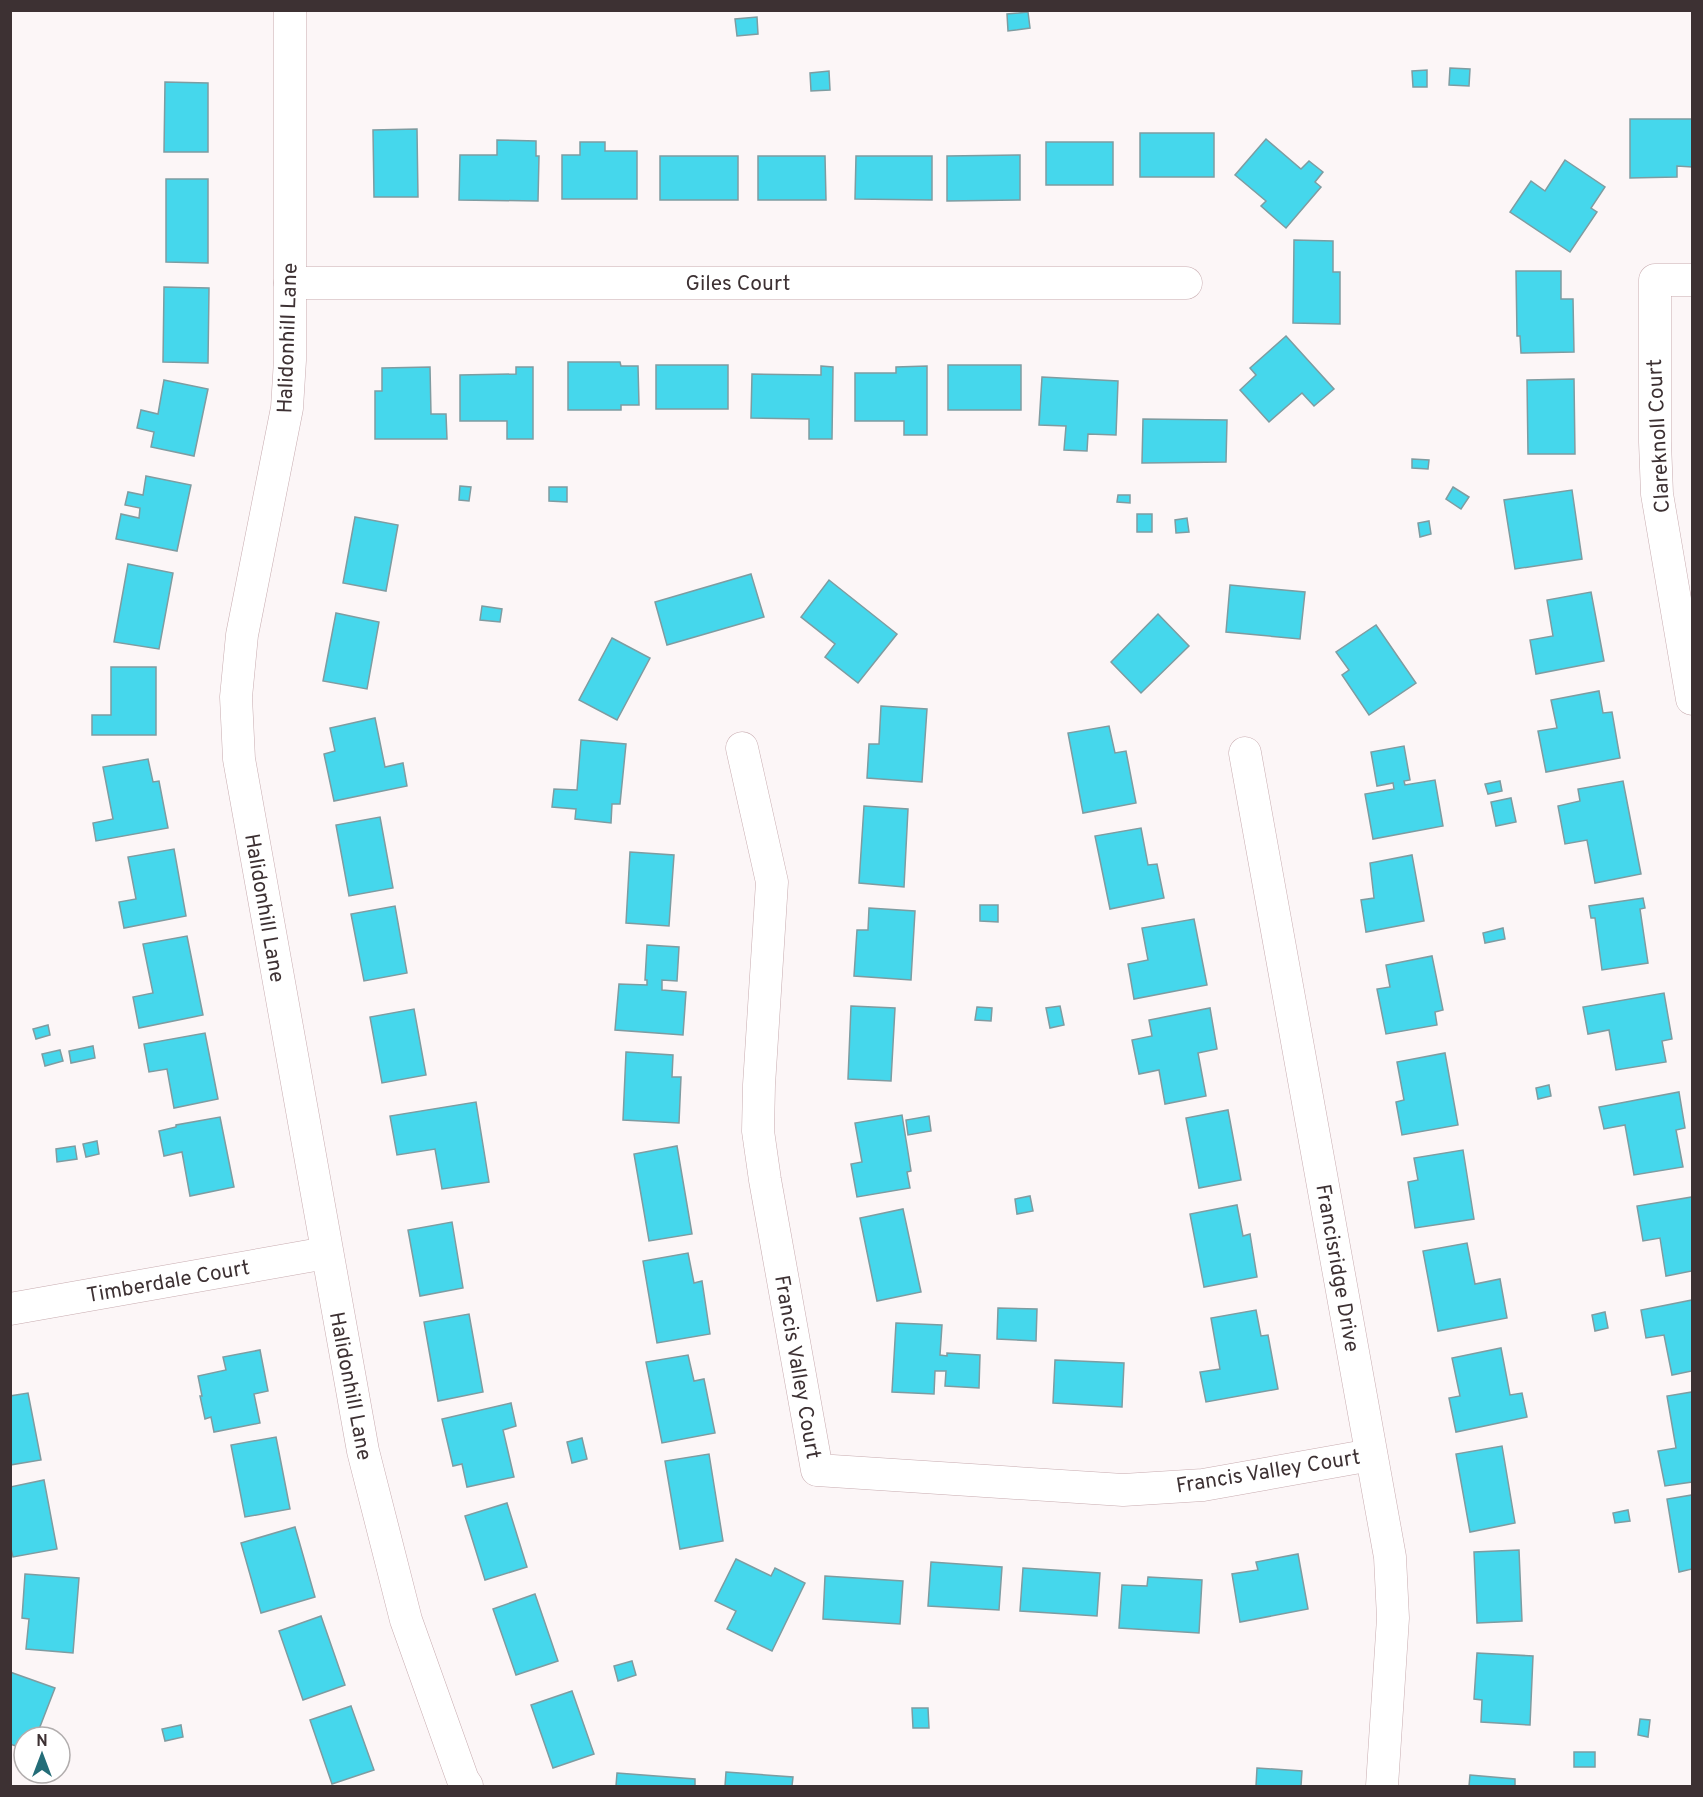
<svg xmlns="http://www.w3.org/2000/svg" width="1703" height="1797" font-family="Overpass,sans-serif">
  <rect width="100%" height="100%" fill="#fcf6f7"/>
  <g fill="#45d7ec" stroke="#7e9ca1" stroke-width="1.5">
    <path d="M 1028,12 L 1030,28 L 1008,31 L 1007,14 Z"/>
    <path d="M 757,17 L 758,34 L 737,36 L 735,19 Z"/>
    <path d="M 1450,68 L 1470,69 L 1469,86 L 1449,85 Z"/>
    <path d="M 1427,70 L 1427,87 L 1413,87 L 1412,71 Z"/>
    <path d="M 829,71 L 830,90 L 811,91 L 810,73 Z"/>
    <path d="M 165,82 L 208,83 L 208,152 L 164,152 Z"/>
    <path d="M 1630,119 L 1692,119 L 1692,167 L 1677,166 L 1677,177 L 1630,178 Z"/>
    <path d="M 417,129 L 418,197 L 374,197 L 373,130 Z"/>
    <rect x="1140" y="133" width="74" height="44"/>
    <path d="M 1266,139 L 1301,169 L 1309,161 L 1323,172 L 1315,182 L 1321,187 L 1286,228 L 1261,206 L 1266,201 L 1235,175 Z"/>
    <path d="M 497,140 L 536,141 L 536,156 L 539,156 L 538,201 L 459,200 L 460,155 L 497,155 Z"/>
    <path d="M 580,142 L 605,142 L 605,151 L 637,151 L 637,199 L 562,199 L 562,155 L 580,155 Z"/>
    <rect x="1046" y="142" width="67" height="43"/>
    <path d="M 1020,155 L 1020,200 L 947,201 L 947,156 Z"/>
    <rect x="660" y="156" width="78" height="44"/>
    <path d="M 758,156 L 825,156 L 826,200 L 758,200 Z"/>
    <path d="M 856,156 L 932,156 L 932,200 L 855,199 Z"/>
    <path d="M 1565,160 L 1605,187 L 1591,208 L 1597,212 L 1570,252 L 1510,212 L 1531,181 L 1545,191 Z"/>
    <path d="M 166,179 L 208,179 L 208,263 L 166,262 Z"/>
    <path d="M 1294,240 L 1333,241 L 1333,272 L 1340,272 L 1340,324 L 1293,323 Z"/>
    <path d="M 1516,271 L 1561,271 L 1561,299 L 1573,299 L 1574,352 L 1521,353 L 1520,336 L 1517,336 Z"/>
    <path d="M 164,287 L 209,288 L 208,363 L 163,362 Z"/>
    <path d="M 1286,336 L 1334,389 L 1314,406 L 1302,393 L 1269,422 L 1240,390 L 1256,375 L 1250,368 Z"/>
    <path d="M 568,362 L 620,362 L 621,366 L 638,366 L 639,405 L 621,405 L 621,410 L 568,410 Z"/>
    <rect x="656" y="365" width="72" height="44"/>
    <rect x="948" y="365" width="73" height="45"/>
    <path d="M 821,366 L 833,367 L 832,439 L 809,439 L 809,419 L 751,418 L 752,374 L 821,375 Z"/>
    <path d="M 927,366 L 927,435 L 904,435 L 904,421 L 855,421 L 855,373 L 896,373 L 896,367 Z"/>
    <path d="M 430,367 L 431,414 L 446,414 L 447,439 L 375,439 L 375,391 L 382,391 L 382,368 Z"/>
    <path d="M 516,367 L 533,367 L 533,439 L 507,439 L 507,421 L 460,421 L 460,375 L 516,374 Z"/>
    <path d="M 1042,377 L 1118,381 L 1116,435 L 1088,434 L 1087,451 L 1064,450 L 1066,426 L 1039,425 Z"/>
    <path d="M 1574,379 L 1575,454 L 1528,454 L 1527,380 Z"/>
    <path d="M 164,380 L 208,389 L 194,456 L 151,447 L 154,432 L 137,428 L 141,410 L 158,414 Z"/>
    <path d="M 1143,419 L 1227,420 L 1226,462 L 1142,463 Z"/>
    <path d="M 1412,459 L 1429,460 L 1428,469 L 1412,468 Z"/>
    <path d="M 146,476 L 191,485 L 177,551 L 116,539 L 121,514 L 139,518 L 140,508 L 125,505 L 128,492 L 143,495 Z"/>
    <path d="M 460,486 L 471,487 L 469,501 L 459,500 Z"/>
    <path d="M 549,487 L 567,487 L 567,502 L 549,501 Z"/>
    <path d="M 1453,487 L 1469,497 L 1461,509 L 1446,499 Z"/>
    <path d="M 1572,490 L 1582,559 L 1515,569 L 1504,500 Z"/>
    <path d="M 1118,495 L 1130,495 L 1130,503 L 1117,502 Z"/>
    <rect x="1137" y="514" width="15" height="18"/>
    <path d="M 355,517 L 398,525 L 386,591 L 343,583 Z"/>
    <path d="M 1187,518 L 1189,532 L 1176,533 L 1175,520 Z"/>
    <path d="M 1429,521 L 1431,534 L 1420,537 L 1418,523 Z"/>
    <path d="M 128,564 L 173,573 L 159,649 L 114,642 Z"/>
    <path d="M 751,574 L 764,617 L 667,645 L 655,602 Z"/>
    <path d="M 829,580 L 897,634 L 858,683 L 825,657 L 835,644 L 801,617 Z"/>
    <path d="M 1230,585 L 1305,592 L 1300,639 L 1226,632 Z"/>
    <path d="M 1591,592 L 1604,661 L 1536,674 L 1530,640 L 1553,636 L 1547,600 Z"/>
    <path d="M 482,606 L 502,609 L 500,622 L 480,620 Z"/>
    <path d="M 336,613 L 379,622 L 367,689 L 323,681 Z"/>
    <path d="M 1158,614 L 1189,646 L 1141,693 L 1111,662 Z"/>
    <path d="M 1376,625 L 1416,683 L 1369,715 L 1342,675 L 1349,670 L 1336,652 Z"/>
    <path d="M 612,638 L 650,658 L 617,720 L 579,700 Z"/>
    <path d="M 111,667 L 156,667 L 156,735 L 92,735 L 92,715 L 111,715 Z"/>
    <path d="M 1599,691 L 1603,713 L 1612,712 L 1620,758 L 1546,772 L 1538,731 L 1557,728 L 1551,700 Z"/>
    <path d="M 881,706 L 927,709 L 922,782 L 867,778 L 869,744 L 879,744 Z"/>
    <path d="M 375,718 L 385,767 L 403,763 L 407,786 L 334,801 L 324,754 L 335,751 L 330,728 Z"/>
    <path d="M 1109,726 L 1115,753 L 1126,751 L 1136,803 L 1083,813 L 1068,733 Z"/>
    <path d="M 581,740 L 626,744 L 620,804 L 612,804 L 611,823 L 575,819 L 576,809 L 552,807 L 554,789 L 577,790 Z"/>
    <path d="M 1404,746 L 1410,780 L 1404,781 L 1405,785 L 1435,780 L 1443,826 L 1373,839 L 1365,794 L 1394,789 L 1393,783 L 1377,786 L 1371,752 Z"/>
    <path d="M 148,759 L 153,782 L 159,781 L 168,828 L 96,841 L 93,823 L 113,819 L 103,767 Z"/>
    <path d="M 1500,781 L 1502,791 L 1488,794 L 1485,784 Z"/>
    <path d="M 1623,781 L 1641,874 L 1595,883 L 1587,840 L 1565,844 L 1558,806 L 1580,801 L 1578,789 Z"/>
    <path d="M 1511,798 L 1516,822 L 1496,826 L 1491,802 Z"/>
    <path d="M 864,806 L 908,809 L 904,887 L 859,883 Z"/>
    <path d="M 380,817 L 393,888 L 349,896 L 336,825 Z"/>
    <path d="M 1141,828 L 1148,865 L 1157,864 L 1164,898 L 1110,909 L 1095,836 Z"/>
    <path d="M 174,849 L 186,916 L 124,928 L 119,902 L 136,899 L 128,857 Z"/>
    <path d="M 630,852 L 674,855 L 669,926 L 626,923 Z"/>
    <path d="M 1412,855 L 1424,921 L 1366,932 L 1361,900 L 1374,898 L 1370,863 Z"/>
    <path d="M 1643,898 L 1645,908 L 1640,909 L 1648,963 L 1602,970 L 1595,918 L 1591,918 L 1589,906 Z"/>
    <path d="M 980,905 L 998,905 L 998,922 L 980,921 Z"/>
    <path d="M 395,906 L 407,973 L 364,981 L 351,914 Z"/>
    <path d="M 869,908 L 915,911 L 911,980 L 854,976 L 857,930 L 868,930 Z"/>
    <path d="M 1194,919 L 1207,985 L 1134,999 L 1128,964 L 1148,960 L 1142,928 Z"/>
    <path d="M 1503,928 L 1505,939 L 1485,943 L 1483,933 Z"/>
    <path d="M 187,936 L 203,1015 L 139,1028 L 133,997 L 153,993 L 143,944 Z"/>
    <path d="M 647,945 L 679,947 L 677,981 L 662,980 L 662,990 L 686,992 L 683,1035 L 615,1030 L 619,984 L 647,985 L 647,980 L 645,980 Z"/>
    <path d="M 1432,956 L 1443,1010 L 1435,1012 L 1437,1025 L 1386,1034 L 1377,989 L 1390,987 L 1386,965 Z"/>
    <path d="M 1664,993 L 1672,1039 L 1662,1041 L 1666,1062 L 1616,1070 L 1609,1030 L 1588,1034 L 1583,1007 Z"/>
    <path d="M 851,1006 L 895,1008 L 891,1081 L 848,1079 Z"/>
    <path d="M 1060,1006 L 1064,1025 L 1050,1028 L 1046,1008 Z"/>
    <path d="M 977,1007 L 992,1008 L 991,1021 L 975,1020 Z"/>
    <path d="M 1210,1008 L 1217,1049 L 1198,1053 L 1206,1096 L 1165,1104 L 1159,1070 L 1139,1074 L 1132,1040 L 1152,1036 L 1149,1020 Z"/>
    <path d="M 414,1009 L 426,1075 L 382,1083 L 370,1017 Z"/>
    <path d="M 48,1025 L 50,1035 L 36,1039 L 33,1029 Z"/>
    <path d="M 205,1033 L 218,1099 L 174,1108 L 167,1069 L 149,1072 L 144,1044 Z"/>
    <path d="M 93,1046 L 95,1058 L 71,1063 L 69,1051 Z"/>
    <path d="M 60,1050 L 63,1061 L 45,1066 L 42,1054 Z"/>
    <path d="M 626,1052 L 673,1055 L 672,1077 L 681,1077 L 679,1123 L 623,1120 Z"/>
    <path d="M 1445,1053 L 1458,1125 L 1402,1135 L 1396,1102 L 1404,1100 L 1397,1062 Z"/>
    <path d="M 1549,1085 L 1551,1096 L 1538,1099 L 1536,1088 Z"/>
    <path d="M 1679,1092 L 1685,1128 L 1676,1130 L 1683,1167 L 1634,1175 L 1625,1125 L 1604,1129 L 1599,1107 Z"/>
    <path d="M 476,1102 L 489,1182 L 442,1189 L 435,1149 L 397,1155 L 390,1116 Z"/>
    <path d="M 1228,1110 L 1241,1180 L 1199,1188 L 1186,1118 Z"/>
    <path d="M 902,1115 L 911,1171 L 907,1172 L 910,1188 L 857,1197 L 851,1164 L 862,1162 L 855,1123 Z"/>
    <path d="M 929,1116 L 931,1131 L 908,1135 L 906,1120 Z"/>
    <path d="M 220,1117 L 234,1187 L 190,1196 L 182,1152 L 164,1156 L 159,1131 L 176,1127 L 176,1125 Z"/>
    <path d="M 97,1141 L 99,1154 L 86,1157 L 83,1144 Z"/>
    <path d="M 75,1146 L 77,1159 L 57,1162 L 56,1149 Z"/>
    <path d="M 677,1146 L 692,1234 L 649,1241 L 634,1154 Z"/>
    <path d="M 1463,1150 L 1474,1219 L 1415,1228 L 1408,1182 L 1418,1180 L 1414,1158 Z"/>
    <path d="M 1030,1196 L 1033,1211 L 1017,1214 L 1015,1199 Z"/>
    <path d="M 1692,1197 L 1692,1271 L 1666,1276 L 1660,1238 L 1643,1241 L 1637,1206 Z"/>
    <path d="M 1237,1205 L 1243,1236 L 1250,1234 L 1257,1277 L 1204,1287 L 1190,1214 Z"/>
    <path d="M 903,1209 L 921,1292 L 877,1301 L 860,1218 Z"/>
    <path d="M 452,1222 L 463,1288 L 420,1296 L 408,1230 Z"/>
    <path d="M 1467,1243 L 1475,1284 L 1500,1279 L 1507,1318 L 1438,1331 L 1423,1251 Z"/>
    <path d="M 688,1253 L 694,1283 L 702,1281 L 710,1334 L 657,1343 L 643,1261 Z"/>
    <path d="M 1692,1300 L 1692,1371 L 1672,1375 L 1664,1335 L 1646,1338 L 1641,1310 Z"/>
    <path d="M 998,1308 L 1037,1309 L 1036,1341 L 997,1339 Z"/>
    <path d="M 1256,1310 L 1261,1336 L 1268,1335 L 1278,1389 L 1206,1402 L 1200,1372 L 1220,1369 L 1211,1318 Z"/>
    <path d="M 1605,1312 L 1608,1328 L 1595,1331 L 1592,1315 Z"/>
    <path d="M 469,1314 L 483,1392 L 438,1401 L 424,1322 Z"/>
    <path d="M 896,1323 L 942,1325 L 940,1355 L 947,1356 L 947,1353 L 980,1355 L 979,1388 L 945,1386 L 946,1371 L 935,1371 L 934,1394 L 892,1392 Z"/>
    <path d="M 1501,1348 L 1510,1395 L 1522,1393 L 1527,1417 L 1456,1432 L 1449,1398 L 1460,1396 L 1452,1358 Z"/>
    <path d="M 260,1350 L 268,1391 L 254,1394 L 260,1423 L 214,1432 L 211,1417 L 205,1419 L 200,1396 L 202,1396 L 198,1376 L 226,1370 L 223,1357 Z"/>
    <path d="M 688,1355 L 694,1381 L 704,1379 L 715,1433 L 662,1443 L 646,1362 Z"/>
    <path d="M 1055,1360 L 1124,1363 L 1122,1407 L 1053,1403 Z"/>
    <path d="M 1692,1392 L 1692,1482 L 1665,1486 L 1658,1451 L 1676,1448 L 1667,1396 Z"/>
    <path d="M 28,1393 L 41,1460 L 10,1465 L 10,1396 Z"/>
    <path d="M 511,1403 L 516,1426 L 503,1430 L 514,1477 L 467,1487 L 462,1464 L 453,1466 L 442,1419 Z"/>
    <path d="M 276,1437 L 290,1509 L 245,1517 L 231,1445 Z"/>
    <path d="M 582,1438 L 587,1459 L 572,1463 L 567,1442 Z"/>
    <path d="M 1502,1446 L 1515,1523 L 1470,1532 L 1456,1454 Z"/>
    <path d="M 709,1454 L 723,1541 L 680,1549 L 665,1461 Z"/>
    <path d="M 44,1480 L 57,1549 L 13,1557 L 10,1545 L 10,1487 Z"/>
    <path d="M 1692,1495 L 1692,1569 L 1679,1572 L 1667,1499 Z"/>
    <path d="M 507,1503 L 527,1567 L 485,1580 L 465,1516 Z"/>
    <path d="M 1628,1510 L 1630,1521 L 1615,1523 L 1613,1513 Z"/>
    <path d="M 295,1527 L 315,1597 L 261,1613 L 241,1543 Z"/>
    <path d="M 1519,1550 L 1522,1621 L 1477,1623 L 1474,1552 Z"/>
    <path d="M 1298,1554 L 1308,1609 L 1240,1622 L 1232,1574 L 1258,1570 L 1256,1562 Z"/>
    <path d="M 736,1559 L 771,1576 L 775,1568 L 805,1583 L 772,1651 L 727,1629 L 736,1611 L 715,1601 Z"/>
    <path d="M 931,1562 L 1002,1567 L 999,1610 L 928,1606 Z"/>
    <path d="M 1023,1568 L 1100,1573 L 1097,1616 L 1020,1611 Z"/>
    <path d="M 25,1574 L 79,1578 L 73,1653 L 26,1649 L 29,1619 L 22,1618 Z"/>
    <path d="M 825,1576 L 903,1581 L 900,1624 L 823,1619 Z"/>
    <path d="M 1148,1577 L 1202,1580 L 1199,1633 L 1119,1628 L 1122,1585 L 1147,1586 Z"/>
    <path d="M 535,1594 L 558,1661 L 516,1675 L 493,1609 Z"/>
    <path d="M 321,1616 L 345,1685 L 303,1700 L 279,1631 Z"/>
    <path d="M 1477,1653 L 1533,1656 L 1530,1725 L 1481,1722 L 1482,1700 L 1474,1699 Z"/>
    <path d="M 632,1661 L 636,1675 L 618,1681 L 614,1666 Z"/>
    <path d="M 10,1672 L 55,1688 L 36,1737 L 24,1737 L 24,1749 L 10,1744 Z"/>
    <path d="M 572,1691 L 594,1754 L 553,1768 L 531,1705 Z"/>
    <path d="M 351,1706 L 374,1770 L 332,1784 L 310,1720 Z"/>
    <path d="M 912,1708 L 928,1708 L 929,1728 L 913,1728 Z"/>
    <path d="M 1640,1719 L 1650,1720 L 1648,1737 L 1638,1735 Z"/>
    <path d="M 181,1725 L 183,1737 L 165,1741 L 162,1729 Z"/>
    <rect x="1574" y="1752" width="21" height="15"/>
    <path d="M 1257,1768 L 1302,1771 L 1301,1786 L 1256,1786 Z"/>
    <path d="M 726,1772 L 793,1777 L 792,1786 L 725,1786 Z"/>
    <path d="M 617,1773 L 695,1779 L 695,1786 L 616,1786 Z"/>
    <path d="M 1470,1775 L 1515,1779 L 1515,1786 L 1469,1786 Z"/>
  </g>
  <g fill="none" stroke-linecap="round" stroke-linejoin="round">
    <defs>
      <g id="minor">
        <path d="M 290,10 L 290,360 L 287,408 L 242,635 L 236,697 L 239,759 L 363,1451 L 406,1620 L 463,1780 L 467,1786"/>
        <path d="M 1692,280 L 1655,280 L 1655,442 L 1657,494 L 1692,699"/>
        <path d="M 290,283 L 1186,283"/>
        <path d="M 742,748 L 772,882 L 759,1085 L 758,1131 L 765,1180 L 817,1470 L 1123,1490 L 1203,1485 L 1371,1455"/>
        <path d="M 1245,753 L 1390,1557 L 1393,1618 L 1382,1786"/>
        <path d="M 10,1309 L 326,1253"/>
      </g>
    </defs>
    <use href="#minor" stroke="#c8acb0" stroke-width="33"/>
    <use href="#minor" stroke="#fff" stroke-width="32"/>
  </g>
  <g text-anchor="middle" stroke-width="6" stroke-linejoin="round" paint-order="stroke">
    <g font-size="21" fill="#3d3133" stroke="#fff">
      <text x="738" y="290">Giles Court</text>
      <text transform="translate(287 338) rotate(-88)" y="7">Halidonhill Lane</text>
      <text transform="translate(1658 436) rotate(-93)" y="7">Clareknoll Court</text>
      <text transform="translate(265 908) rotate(80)" y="7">Halidonhill Lane</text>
      <text transform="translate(1338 1268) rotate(80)" y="7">Francisridge Drive</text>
      <text transform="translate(168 1281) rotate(-10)" y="7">Timberdale Court</text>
      <text transform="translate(798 1367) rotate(80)" y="7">Francis Valley Court</text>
      <text transform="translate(351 1386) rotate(79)" y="7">Halidonhill Lane</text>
      <text transform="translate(1268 1471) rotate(-9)" y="7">Francis Valley Court</text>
    </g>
  </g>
  <rect width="1703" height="1797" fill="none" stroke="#3d3133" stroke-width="24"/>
  <g transform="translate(42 1755)"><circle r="28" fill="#ffffff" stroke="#b1adad" stroke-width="1.5"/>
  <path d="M0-4.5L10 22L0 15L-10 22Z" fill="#246d78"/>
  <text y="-9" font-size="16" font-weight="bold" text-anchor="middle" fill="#3d3133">N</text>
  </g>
</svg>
